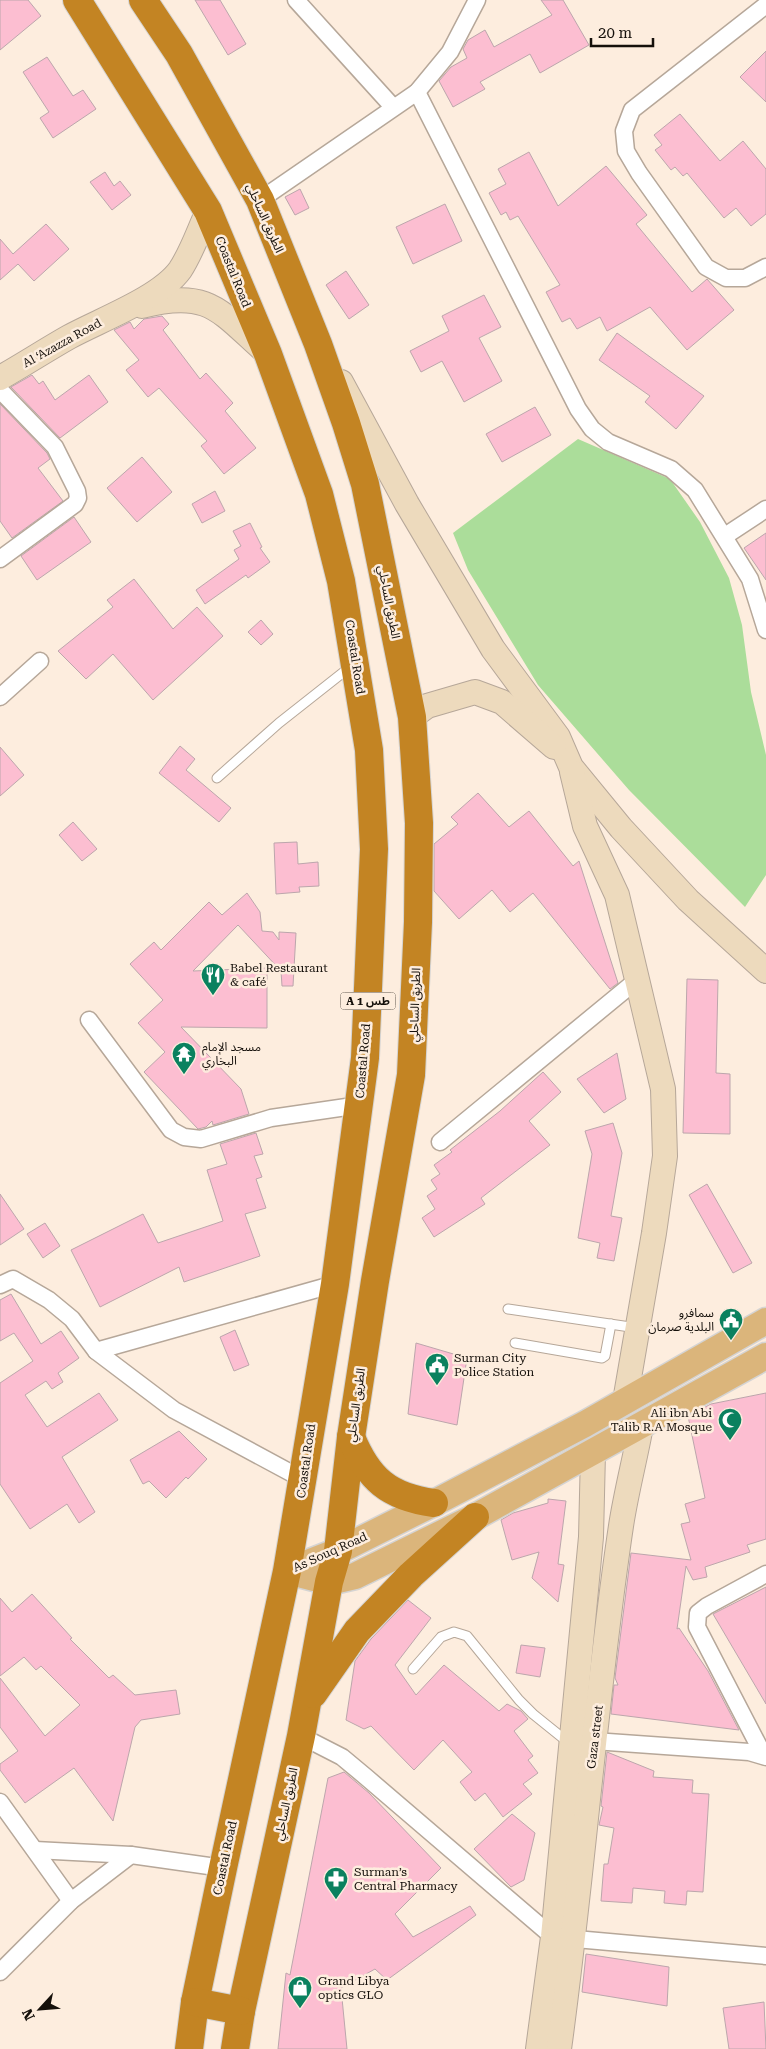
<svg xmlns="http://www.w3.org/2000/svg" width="766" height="2049" font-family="'Roboto Serif','Noto Sans Arabic',serif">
  <rect width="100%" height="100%" fill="#fdedde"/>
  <path fill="#abdd9a" d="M 578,439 L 670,479 L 700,522 L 729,578 L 742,625 L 751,692 L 766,755 L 766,875 L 745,907 L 629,790 L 538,685 L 468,570 L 453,533 Z"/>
  <g fill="#fcbed1" stroke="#bca6ac">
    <path d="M 0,0 L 28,0 L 41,16 L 0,50 Z"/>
    <path d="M 195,0 L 220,0 L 246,44 L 228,55 Z"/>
    <path d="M 541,0 L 563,0 L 589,45 L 540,73 L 530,54 L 480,82 L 485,89 L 453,107 L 439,81 L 451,67 L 467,58 L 463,49 L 468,40 L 485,30 L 494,47 L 552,15 Z"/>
    <path d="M 766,51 L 766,102 L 740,77 Z"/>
    <path d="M 47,57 L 73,96 L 83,90 L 96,109 L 53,138 L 40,118 L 49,112 L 23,72 Z"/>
    <path d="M 680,114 L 720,161 L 743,141 L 766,169 L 766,214 L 751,226 L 736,208 L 724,218 L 687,173 L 683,176 L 675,167 L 671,170 L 655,150 L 662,145 L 654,135 Z"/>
    <path d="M 529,152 L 558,206 L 606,166 L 647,215 L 636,224 L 692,292 L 707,279 L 734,310 L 687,350 L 650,307 L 607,331 L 600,317 L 577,329 L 570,318 L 562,322 L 546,292 L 560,285 L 518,216 L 510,220 L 506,212 L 501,215 L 489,193 L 506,184 L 498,169 Z"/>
    <path d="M 105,172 L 114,186 L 120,181 L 131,195 L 112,210 L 90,182 Z"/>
    <path d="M 300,189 L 309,208 L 295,215 L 285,197 Z"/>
    <path d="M 445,204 L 462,241 L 413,264 L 396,227 Z"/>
    <path d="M 46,224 L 69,249 L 34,281 L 18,264 L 0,280 L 0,239 L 13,254 Z"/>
    <path d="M 346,271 L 369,305 L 349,319 L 326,285 Z"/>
    <path d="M 484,295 L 501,327 L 479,338 L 502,381 L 464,402 L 442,361 L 421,372 L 410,351 L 449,331 L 442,316 Z"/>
    <path d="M 162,316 L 169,324 L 163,330 L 200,379 L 206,373 L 233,403 L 225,411 L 256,448 L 224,474 L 201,446 L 207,441 L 159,388 L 148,397 L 126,370 L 139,360 L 114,330 L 130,322 L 134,329 L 144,319 Z"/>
    <path d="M 617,333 L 704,396 L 676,429 L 645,402 L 650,396 L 599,360 Z"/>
    <path d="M 32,375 L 39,384 L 43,381 L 55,400 L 89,375 L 108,402 L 60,438 L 11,387 Z"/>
    <path d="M 0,404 L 47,453 L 50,459 L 38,468 L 63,501 L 12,538 L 0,521 Z"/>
    <path d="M 535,407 L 551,435 L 502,462 L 486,434 Z"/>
    <path d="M 142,457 L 172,492 L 137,522 L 107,488 Z"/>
    <path d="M 215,491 L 225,511 L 202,523 L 192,504 Z"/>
    <path d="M 74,517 L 91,542 L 37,580 L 21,556 Z"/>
    <path d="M 250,523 L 262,547 L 260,548 L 270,562 L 248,578 L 246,575 L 205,604 L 196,590 L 239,559 L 234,550 L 241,546 L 233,531 Z"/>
    <path d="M 766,533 L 766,580 L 744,548 Z"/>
    <path d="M 134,579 L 173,629 L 197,607 L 223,636 L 153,700 L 113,654 L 86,679 L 58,651 L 113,607 L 107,600 Z"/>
    <path d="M 261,620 L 273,634 L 261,645 L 248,632 Z"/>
    <path d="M 180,746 L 195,759 L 186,770 L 231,808 L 219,822 L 159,773 Z"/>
    <path d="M 0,747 L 24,775 L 0,796 Z"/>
    <path d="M 478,793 L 509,827 L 529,811 L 573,866 L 579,861 L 618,983 L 610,989 L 533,893 L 510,912 L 492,890 L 459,919 L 434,891 L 434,844 L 458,824 L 451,817 Z"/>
    <path d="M 73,822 L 97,849 L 82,861 L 59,835 Z"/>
    <path d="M 297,842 L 298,864 L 318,862 L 319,886 L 299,887 L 300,892 L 276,894 L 274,843 Z"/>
    <path d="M 247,893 L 260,912 L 262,931 L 273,932 L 279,940 L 279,932 L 296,933 L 293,986 L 282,986 L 281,971 L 238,925 L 193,971 L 267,968 L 267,1028 L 181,1027 L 241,1089 L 249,1114 L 213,1125 L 212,1121 L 206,1127 L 198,1129 L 144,1072 L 165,1052 L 138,1023 L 163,1000 L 130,964 L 154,942 L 161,950 L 209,902 L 222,915 Z"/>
    <path d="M 687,979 L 718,980 L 716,1073 L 730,1074 L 730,1134 L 683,1133 Z"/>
    <path d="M 617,1053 L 626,1099 L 604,1113 L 577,1079 Z"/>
    <path d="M 543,1072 L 561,1092 L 529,1121 L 550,1145 L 481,1198 L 485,1204 L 434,1237 L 422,1218 L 435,1209 L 427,1196 L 437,1189 L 431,1180 L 440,1174 L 434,1165 L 452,1152 L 450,1150 L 500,1111 Z"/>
    <path d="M 613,1123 L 622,1153 L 611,1216 L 622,1218 L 614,1261 L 597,1258 L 600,1243 L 578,1238 L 592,1154 L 585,1131 Z"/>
    <path d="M 256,1133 L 263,1154 L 254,1156 L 262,1177 L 256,1179 L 266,1208 L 245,1214 L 260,1256 L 184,1282 L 179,1267 L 100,1307 L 71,1250 L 143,1214 L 158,1243 L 223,1221 L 207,1170 L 227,1164 L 220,1144 Z"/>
    <path d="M 707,1184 L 752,1263 L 733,1273 L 689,1195 Z"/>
    <path d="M 0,1194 L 24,1229 L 0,1245 Z"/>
    <path d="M 45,1223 L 60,1246 L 43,1258 L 27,1234 Z"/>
    <path d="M 11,1294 L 41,1344 L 61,1331 L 79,1358 L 58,1373 L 63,1382 L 52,1389 L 46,1381 L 25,1395 L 47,1427 L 99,1393 L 118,1420 L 62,1457 L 95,1512 L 79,1523 L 67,1504 L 30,1529 L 0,1484 L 0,1383 L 33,1361 L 14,1333 L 0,1341 L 0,1300 Z"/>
    <path d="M 235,1330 L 249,1365 L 234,1371 L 220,1337 Z"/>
    <path d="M 416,1343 L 467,1358 L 457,1425 L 408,1414 Z"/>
    <path d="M 766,1393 L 766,1539 L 747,1545 L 750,1552 L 705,1567 L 707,1577 L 693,1580 L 686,1566 L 677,1629 L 679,1628 L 708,1671 L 739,1730 L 611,1714 L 614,1685 L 618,1685 L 615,1678 L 631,1553 L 691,1560 L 681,1524 L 690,1522 L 685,1504 L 705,1498 L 688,1416 L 711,1404 Z"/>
    <path d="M 179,1431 L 207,1459 L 188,1479 L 186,1477 L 166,1498 L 149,1481 L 143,1484 L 130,1460 Z"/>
    <path d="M 548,1499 L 566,1501 L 558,1564 L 564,1565 L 558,1602 L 532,1578 L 539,1552 L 512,1560 L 501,1520 L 513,1513 L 548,1503 Z"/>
    <path d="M 766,1587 L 766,1704 L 713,1614 Z"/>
    <path d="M 32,1594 L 72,1638 L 70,1639 L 109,1678 L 113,1675 L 135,1695 L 176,1690 L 180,1714 L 141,1720 L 135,1727 L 113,1821 L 74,1768 L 25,1803 L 0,1770 L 0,1764 L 18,1751 L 0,1727 L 0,1678 L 45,1736 L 80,1705 L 41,1666 L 36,1670 L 24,1657 L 0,1676 L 0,1598 L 12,1612 Z"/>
    <path d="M 408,1600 L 431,1618 L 395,1665 L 416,1695 L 444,1665 L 499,1711 L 507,1704 L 521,1711 L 528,1719 L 514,1731 L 533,1756 L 528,1760 L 538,1773 L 523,1784 L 532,1794 L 503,1817 L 485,1793 L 475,1801 L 460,1782 L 472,1772 L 443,1740 L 414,1770 L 371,1726 L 364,1729 L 346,1720 L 355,1661 L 371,1639 Z"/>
    <path d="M 521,1645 L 545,1648 L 540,1677 L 516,1673 Z"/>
    <path d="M 607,1752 L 654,1771 L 653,1777 L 693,1780 L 692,1793 L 709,1794 L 703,1892 L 687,1891 L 686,1905 L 664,1903 L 665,1891 L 633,1888 L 632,1903 L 601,1901 L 604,1864 L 608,1864 L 614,1828 L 599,1825 L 603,1807 L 601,1806 Z"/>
    <path d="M 344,1772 L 369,1793 L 441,1868 L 395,1914 L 413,1937 L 470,1906 L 476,1915 L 387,1980 L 375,1969 L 341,1988 L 347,2049 L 278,2049 L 286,1973 L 290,1975 L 328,1778 Z"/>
    <path d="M 512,1814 L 535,1833 L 524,1880 L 511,1887 L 474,1849 Z"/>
    <path d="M 586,1954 L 669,1967 L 667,2006 L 582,1992 Z"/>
    <path d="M 764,2002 L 766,2049 L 729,2049 L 723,2008 Z"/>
  </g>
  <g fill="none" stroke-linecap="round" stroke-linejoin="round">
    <defs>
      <g id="lane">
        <path d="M 217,778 L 279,723 L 350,667"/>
        <path d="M 508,1309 L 637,1328"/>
        <path d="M 515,1343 L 602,1358 L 605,1356 L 611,1324"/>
        <path d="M 413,1669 L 441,1637 L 454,1632 L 467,1636 L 519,1700 L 533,1714 L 569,1743"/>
      </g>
      <g id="street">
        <path d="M 296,0 L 393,107"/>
        <path d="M 766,5 L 632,110 L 624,131 L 626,151 L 639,173 L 706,267 L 726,278 L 745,278 L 766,267"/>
        <path d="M 417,92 L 578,409 L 592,429 L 608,442 L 671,469 L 695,490 L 750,579 L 766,630"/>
        <path d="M 260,200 L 417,92 L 450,52 L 477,0"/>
        <path d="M 0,390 L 55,447 L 77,491 L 78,498 L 75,504 L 0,559"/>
        <path d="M 725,536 L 766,509"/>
        <path d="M 0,697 L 40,661"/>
        <path d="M 89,1020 L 171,1130 L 184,1137 L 201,1139 L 271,1118 L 360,1105"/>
        <path d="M 440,1142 L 637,980"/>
        <path d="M 0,1285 L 13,1279 L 49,1300 L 72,1319 L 96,1351 L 174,1410 L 304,1480"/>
        <path d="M 96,1351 L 335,1284"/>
        <path d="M 301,1736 L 342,1757 L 366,1777 L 553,1937 L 766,1956"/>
        <path d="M 594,1741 L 749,1752 L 766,1757"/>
        <path d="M 764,1756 L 697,1627 L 698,1613 L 707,1606 L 766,1574"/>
        <path d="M 0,1802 L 71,1901"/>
        <path d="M 35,1850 L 131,1855 L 223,1868"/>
        <path d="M 0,1972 L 71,1901 L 131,1855"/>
      </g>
      <g id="secondary">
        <path d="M 142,306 C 210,288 220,312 268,354"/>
        <path d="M 0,378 C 23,365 46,350 69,337 C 100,320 160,298 180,270 C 192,252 199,230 208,211"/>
        <path d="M 341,382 L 407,504 L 493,649 L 558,737 L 571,767 L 621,828 L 688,900 L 766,971"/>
        <path d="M 412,717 L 427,706 L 475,692 L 502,702 L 554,747"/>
        <path d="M 572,772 L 585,826 L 617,895 L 663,1089 L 665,1156 L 654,1233 L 625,1401"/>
        <path d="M 538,2049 L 553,1937 L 591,1537 L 593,1453"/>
        <path d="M 559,2049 C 583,1875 595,1700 621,1526 C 626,1493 635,1459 641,1426"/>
      </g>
      <g id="primary">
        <path d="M 287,1571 L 338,1551 L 434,1503 L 585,1424 L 766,1321"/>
        <path d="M 287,1571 L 329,1582 L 355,1576 L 475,1517 L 766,1356"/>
      </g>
      <g id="highway">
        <path d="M 77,0 L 208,211 L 268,354 L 319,494 L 341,581 L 369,750 L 374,849 L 365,1058 L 335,1284 L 287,1571 L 223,1868 L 195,2002 L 189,2049"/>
        <path d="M 143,0 L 179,54 L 260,200 L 318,344 L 346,423 L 365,484 L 412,717 L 419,823 L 418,922 L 411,1075 L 375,1281 L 351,1437 L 338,1551 L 329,1582 L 301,1736 L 241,2011 L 235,2049"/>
        <path d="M 351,1437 C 368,1479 389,1497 434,1503"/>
        <path d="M 313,1694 L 357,1631 L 411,1575 L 475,1517"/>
        <path d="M 195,2002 L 241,2011"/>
      </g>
    </defs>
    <use href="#lane" stroke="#b6a799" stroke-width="11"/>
    <use href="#street" stroke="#b6a799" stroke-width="19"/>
    <use href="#secondary" stroke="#b6a799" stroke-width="26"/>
    <use href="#primary" stroke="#d5d4d3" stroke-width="29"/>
    <use href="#highway" stroke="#d5d4d3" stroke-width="30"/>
    <use href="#lane" stroke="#fff" stroke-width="9"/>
    <use href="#street" stroke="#fff" stroke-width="16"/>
    <use href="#secondary" stroke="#eddabd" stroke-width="24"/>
    <use href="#primary" stroke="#dbb57b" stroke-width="26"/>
    <use href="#highway" stroke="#c38423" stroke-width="28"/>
  </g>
  <defs>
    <symbol id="restaurant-pin" viewBox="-11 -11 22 30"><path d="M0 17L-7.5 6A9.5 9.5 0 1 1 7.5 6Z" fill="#0b815f" stroke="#fdedde"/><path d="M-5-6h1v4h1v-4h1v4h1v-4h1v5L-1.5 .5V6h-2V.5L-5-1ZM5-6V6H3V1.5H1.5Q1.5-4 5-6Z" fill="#fff"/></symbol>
    <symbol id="temple-pin" viewBox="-11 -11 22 30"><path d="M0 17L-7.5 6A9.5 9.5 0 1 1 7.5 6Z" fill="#0b815f" stroke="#fdedde"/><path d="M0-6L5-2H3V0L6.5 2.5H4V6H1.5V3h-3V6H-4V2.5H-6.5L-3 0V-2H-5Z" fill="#fff"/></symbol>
    <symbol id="civic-pin" viewBox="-11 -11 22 30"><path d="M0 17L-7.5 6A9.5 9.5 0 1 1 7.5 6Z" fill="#0b815f" stroke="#fdedde"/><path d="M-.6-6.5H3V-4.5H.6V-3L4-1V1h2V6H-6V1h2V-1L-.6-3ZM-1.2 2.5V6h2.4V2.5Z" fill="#fff"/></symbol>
    <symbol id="mosque-pin" viewBox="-11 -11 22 30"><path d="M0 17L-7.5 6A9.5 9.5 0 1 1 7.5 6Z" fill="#0b815f" stroke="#fdedde"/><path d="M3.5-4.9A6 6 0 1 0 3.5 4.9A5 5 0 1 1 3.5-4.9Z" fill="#fff"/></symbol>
    <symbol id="pharmacy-pin" viewBox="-11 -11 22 30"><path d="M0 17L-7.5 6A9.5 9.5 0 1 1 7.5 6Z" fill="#0b815f" stroke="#fdedde"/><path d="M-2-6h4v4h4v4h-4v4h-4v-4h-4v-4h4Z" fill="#fff"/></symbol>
    <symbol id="shop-pin" viewBox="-11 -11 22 30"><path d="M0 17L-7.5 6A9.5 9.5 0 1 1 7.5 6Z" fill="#0b815f" stroke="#fdedde"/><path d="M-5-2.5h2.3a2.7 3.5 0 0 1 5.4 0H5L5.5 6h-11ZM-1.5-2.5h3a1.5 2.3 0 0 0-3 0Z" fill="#fff"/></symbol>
  </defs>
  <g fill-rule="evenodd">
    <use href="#restaurant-pin" x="199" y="961" width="28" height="38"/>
    <use href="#temple-pin" x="170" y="1040" width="28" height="38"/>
    <use href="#civic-pin" x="717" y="1306" width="28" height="38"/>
    <use href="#civic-pin" x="423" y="1351" width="28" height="38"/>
    <use href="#mosque-pin" x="716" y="1406" width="28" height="38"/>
    <use href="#pharmacy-pin" x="322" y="1865" width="28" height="38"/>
    <use href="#shop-pin" x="286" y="1974" width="28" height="38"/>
  </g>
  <g text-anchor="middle" stroke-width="5" stroke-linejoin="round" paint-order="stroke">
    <rect fill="#fdedde" stroke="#5b524a" stroke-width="1" x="340.5" y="992.5" width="55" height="17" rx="4"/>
    <g font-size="11" font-weight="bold" fill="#15100b">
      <text x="368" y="1005">A 1 طس</text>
    </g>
    <g font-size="12" fill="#15100b" stroke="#fdedde">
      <text transform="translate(265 218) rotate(66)" y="4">الطريق الساحلي</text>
      <text transform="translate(233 272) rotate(68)" y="4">Coastal Road</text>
      <text transform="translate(62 343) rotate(-29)" y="4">Al ‘Azazza Road</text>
      <text transform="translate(389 602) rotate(79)" y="4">الطريق الساحلي</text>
      <text transform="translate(355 657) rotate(81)" y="4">Coastal Road</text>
      <text transform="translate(415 1005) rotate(-88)" y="4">الطريق الساحلي</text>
      <text transform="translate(363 1061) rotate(-85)" y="4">Coastal Road</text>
      <text transform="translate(356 1405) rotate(-82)" y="4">الطريق الساحلي</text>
      <text transform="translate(306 1461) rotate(-82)" y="4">Coastal Road</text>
      <text transform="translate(330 1552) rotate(-24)" y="4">As Souq Road</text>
      <text transform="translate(595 1737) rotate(-83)" y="4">Gaza street</text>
      <text transform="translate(286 1804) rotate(-78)" y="4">الطريق الساحلي</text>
      <text transform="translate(225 1858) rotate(-78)" y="4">Coastal Road</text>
    </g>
    <g font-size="12" fill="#15100b" stroke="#fdedde" text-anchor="start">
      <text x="230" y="972">Babel Restaurant<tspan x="230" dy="14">&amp; café</tspan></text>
      <text x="202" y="1051">مسجد الإمام<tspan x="202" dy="14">البخاري</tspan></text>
      <text x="714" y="1317" text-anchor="end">سمافرو<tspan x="714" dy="14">البلدية صرمان</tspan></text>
      <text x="454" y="1362">Surman City<tspan x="454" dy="14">Police Station</tspan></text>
      <text x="712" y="1417" text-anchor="end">Ali ibn Abi<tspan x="712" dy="14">Talib R.A Mosque</tspan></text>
      <text x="354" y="1876">Surman’s<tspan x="354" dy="14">Central Pharmacy</tspan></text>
      <text x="318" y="1985">Grand Libya<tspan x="318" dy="14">optics GLO</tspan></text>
    </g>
  </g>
  <g transform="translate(40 2009) rotate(244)" stroke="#fdedde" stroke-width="4" paint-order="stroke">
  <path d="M0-4L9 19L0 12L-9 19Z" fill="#15100b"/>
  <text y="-8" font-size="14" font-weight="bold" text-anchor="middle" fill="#15100b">N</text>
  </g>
  <path d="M591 38v8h62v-8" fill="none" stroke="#15100b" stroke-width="2.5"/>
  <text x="598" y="38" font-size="15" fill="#15100b" stroke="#fdedde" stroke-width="4" paint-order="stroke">20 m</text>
</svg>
